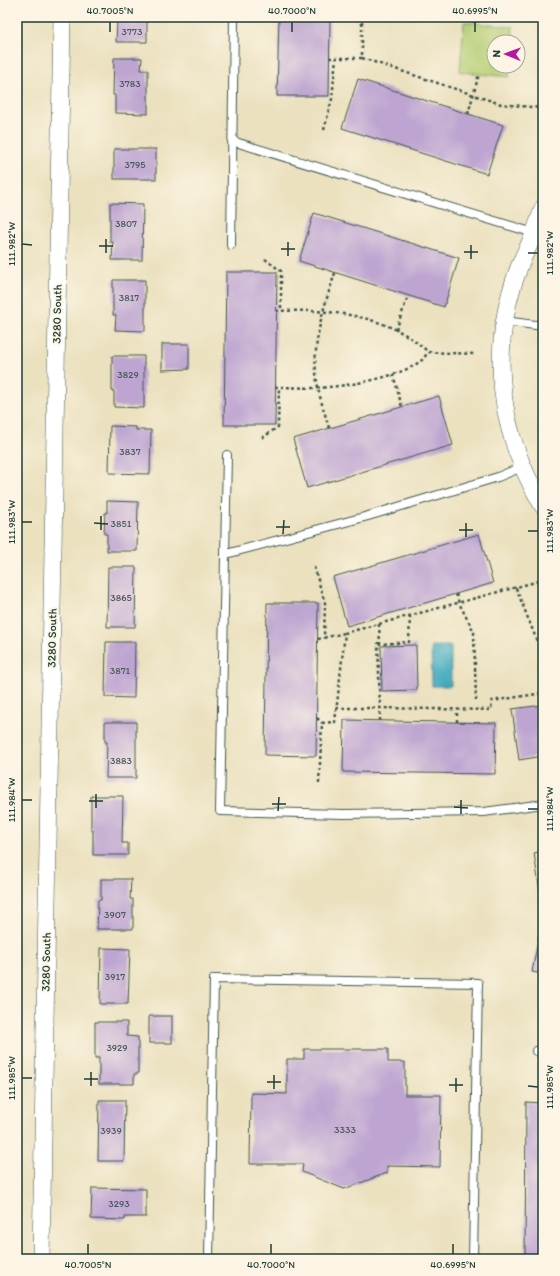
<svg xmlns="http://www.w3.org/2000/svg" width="560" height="1276" font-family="Itim,sans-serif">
  <rect width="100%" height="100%" fill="#fcf5e5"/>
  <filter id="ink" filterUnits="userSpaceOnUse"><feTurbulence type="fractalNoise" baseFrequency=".025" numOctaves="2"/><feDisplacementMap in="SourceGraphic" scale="8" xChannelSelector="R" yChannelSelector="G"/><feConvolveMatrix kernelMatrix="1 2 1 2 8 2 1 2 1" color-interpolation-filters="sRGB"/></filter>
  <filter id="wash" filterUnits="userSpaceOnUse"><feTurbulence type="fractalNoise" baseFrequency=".012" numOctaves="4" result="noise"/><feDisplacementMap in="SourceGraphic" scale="16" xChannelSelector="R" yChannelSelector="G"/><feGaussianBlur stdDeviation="0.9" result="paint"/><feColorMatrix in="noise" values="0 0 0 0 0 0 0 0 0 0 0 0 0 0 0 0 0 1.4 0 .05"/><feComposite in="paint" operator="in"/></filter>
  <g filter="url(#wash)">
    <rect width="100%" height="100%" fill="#ebe1bf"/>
    <path fill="#b5ce73" stroke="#6a8654" d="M 464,22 L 513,27 L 512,42 L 494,42 L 494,66 L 510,66 L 509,77 L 460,72 Z"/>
    <path fill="#3da9bd" stroke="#2e7378" d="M 431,646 L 451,646 L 451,686 L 432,686 Z"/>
    <g id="blocks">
      <g fill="#bea5d1">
        <path d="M 114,17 L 147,17 L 147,42 L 116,42 L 117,21 L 114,21 Z"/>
        <path d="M 279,17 L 330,17 L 329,96 L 277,96 Z"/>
        <path d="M 114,58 L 142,58 L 141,70 L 148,70 L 148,114 L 115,113 L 115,95 L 113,95 Z"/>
        <path d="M 358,79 L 503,125 L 487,174 L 342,128 Z"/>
        <rect x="114" y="149" width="42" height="30"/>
        <path d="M 110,203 L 143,204 L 142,260 L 112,260 L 113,242 L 110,242 Z"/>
        <path d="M 314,213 L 459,258 L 444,307 L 299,261 Z"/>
        <path d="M 226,272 L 277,272 L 275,425 L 224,425 Z"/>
        <path d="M 113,280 L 145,280 L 145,331 L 115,330 L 116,315 L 113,315 Z"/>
        <path d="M 162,344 L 189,344 L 189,369 L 162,370 Z"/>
        <path d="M 112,356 L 144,356 L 144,408 L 114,407 L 114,391 L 112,391 Z"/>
        <path d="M 439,396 L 453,445 L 307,488 L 293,439 Z"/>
        <path d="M 110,426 L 136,427 L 136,430 L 151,430 L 150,474 L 109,473 Z"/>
        <path d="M 107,501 L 138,502 L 137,551 L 107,551 L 107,534 L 104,534 L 105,513 L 107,513 Z"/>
        <path d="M 479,534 L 493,583 L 347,626 L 333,577 Z"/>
        <path d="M 108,567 L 136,567 L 135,627 L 107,627 Z"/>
        <path d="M 267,603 L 318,603 L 316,756 L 265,755 Z"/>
        <path d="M 106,642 L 135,642 L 134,698 L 105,697 Z"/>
        <path d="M 416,645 L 417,690 L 382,691 L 381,646 Z"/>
        <path d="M 543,705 L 543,756 L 519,760 L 512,709 Z"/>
        <path d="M 344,720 L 496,723 L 495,774 L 343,772 Z"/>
        <path d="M 105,722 L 136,722 L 136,778 L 106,778 L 107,742 L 105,742 Z"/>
        <path d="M 91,796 L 123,796 L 122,843 L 128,843 L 128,855 L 93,855 L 93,830 L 91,830 Z"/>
        <path d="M 543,851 L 543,906 L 542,906 L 534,853 Z"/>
        <path d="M 101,879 L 131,879 L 130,899 L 133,899 L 133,929 L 97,929 L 98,900 L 101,900 Z"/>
        <path d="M 542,920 L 543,920 L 543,974 L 532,972 Z"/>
        <path d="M 101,948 L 130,949 L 128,1004 L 100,1004 Z"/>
        <rect x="149" y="1016" width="23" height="27"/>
        <path d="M 95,1022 L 127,1022 L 127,1036 L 138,1037 L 138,1074 L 134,1074 L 134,1084 L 99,1084 L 99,1058 L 95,1058 Z"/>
        <path d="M 304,1049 L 388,1049 L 388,1062 L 405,1062 L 405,1095 L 441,1095 L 440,1167 L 387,1166 L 387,1173 L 344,1189 L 302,1172 L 303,1164 L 250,1164 L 251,1093 L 287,1094 L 287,1059 L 304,1059 Z"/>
        <path d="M 99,1100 L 125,1100 L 124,1161 L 98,1161 Z"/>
        <path d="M 526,1102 L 543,1103 L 543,1259 L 525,1259 Z"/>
        <path d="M 92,1188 L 146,1189 L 146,1217 L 125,1217 L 125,1220 L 91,1219 Z"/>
      </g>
    </g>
  </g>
  <g filter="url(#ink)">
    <use href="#blocks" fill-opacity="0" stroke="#3e5649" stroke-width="1"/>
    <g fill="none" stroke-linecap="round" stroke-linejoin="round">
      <defs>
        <g id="lane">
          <path d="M 232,141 L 534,233"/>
          <path d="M 231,245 L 234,17"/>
          <path d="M 504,321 L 543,326"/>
          <path d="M 227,455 L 220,811 L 344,814 L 484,812 L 543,804"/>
          <path d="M 226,554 L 368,516 L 498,477 L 522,467"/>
          <path d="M 536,1051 L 543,1051"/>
          <path d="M 209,1259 L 214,979 L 478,983 L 473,1259"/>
        </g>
        <g id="street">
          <path d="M 543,208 C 540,217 537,226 534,234 C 529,246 522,258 518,270 C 488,351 499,433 543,506"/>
          <path d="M 41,1259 L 62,17"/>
        </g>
      </defs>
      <use href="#lane" stroke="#3e5649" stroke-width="10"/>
      <use href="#street" stroke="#3e5649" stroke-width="18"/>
      <g stroke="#3e5649" stroke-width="2.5" stroke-dasharray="3 3" stroke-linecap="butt">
        <path d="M 474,23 L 474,17"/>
        <path d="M 329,58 L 362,58 L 362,17"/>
        <path d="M 362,58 L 501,104 L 541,108"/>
        <path d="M 468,114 L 479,74"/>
        <path d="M 324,130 L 332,99 L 336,58"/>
        <path d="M 265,259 L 281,271 L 281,311"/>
        <path d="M 276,311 C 328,309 389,314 428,352 L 474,354"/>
        <path d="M 396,330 L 408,296"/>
        <path d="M 393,374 L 402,407"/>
        <path d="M 275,387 C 289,387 304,388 318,388 C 347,386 400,378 422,360 C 424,358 426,355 428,352"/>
        <path d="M 329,428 C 324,410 317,391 316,372 C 313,338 325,304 335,273"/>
        <path d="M 262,438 L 278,427 L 279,387"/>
        <path d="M 314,567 L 325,603 L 324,638"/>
        <path d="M 516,588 L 543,656"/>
        <path d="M 456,594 L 459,603 L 474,632 L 476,700"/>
        <path d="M 379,624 L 380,644 L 409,642 L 410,616"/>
        <path d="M 318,639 L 345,633"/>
        <path d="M 380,644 L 378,643 L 380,708 L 491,710 L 492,701 L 543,693"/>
        <path d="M 336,708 L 380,708 L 380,721"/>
        <path d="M 317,718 L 322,723"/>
        <path d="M 457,722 L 457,710"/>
        <path d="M 319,783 L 322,723 L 335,722 L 345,633 L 543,580"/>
      </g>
      <use href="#lane" stroke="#fff" stroke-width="8"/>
      <use href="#street" stroke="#fff" stroke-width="17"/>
    </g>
  </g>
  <path fill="none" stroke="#1f3d34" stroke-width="1.5" d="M 110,32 L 110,22M 292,32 L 292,22M 475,32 L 475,22M 22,244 L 32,245M 99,246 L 113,246M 281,249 L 295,249M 464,252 L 478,252M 106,253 L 106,239M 528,253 L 538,253M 288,256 L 288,242M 471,259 L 471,245M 22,522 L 32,522M 94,523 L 108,524M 276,527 L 290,527M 101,530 L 101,516M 459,530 L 473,530M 528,531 L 538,531M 283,534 L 284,520M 466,537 L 466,523M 22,800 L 32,800M 89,801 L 103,801M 272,804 L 286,804M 454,807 L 468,808M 96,808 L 96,794M 528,809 L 538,809M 278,811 L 279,797M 461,814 L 461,800M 22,1078 L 32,1078M 84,1079 L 98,1079M 267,1082 L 281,1082M 449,1085 L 463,1085M 91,1086 L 91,1072M 528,1086 L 538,1087M 274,1089 L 274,1075M 456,1092 L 456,1078M 88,1254 L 88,1244M 271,1254 L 271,1244M 453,1254 L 453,1244"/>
  <g text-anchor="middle" stroke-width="3.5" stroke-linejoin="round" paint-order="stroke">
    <g font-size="10" fill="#47575b">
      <text x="132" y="35">3773</text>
      <text x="130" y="87">3783</text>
      <text x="135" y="168">3795</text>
      <text x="126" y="227">3807</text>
      <text x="129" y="301">3817</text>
      <text x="128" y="378">3829</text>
      <text x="130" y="455">3837</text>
      <text x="121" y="527">3851</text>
      <text x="121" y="601">3865</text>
      <text x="120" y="674">3871</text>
      <text x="121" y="764">3883</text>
      <text x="115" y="918">3907</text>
      <text x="115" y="980">3917</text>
      <text x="117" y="1051">3929</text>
      <text x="345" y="1133">3333</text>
      <text x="111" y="1134">3939</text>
      <text x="119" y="1207">3293</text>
    </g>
    <g font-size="12" fill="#1f3d34" stroke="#fcf5e5">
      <text transform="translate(57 314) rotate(-89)" y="4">3280 South</text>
      <text transform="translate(52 638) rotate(-89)" y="4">3280 South</text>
      <text transform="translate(46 962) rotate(-89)" y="4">3280 South</text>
    </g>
  </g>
  <rect width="560" height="1276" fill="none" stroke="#fcf5e5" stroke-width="44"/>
  <g transform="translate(506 54) rotate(271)"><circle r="19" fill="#fcf5e5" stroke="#a4ab9e"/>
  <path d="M0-3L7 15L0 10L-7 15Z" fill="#b5179e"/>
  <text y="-6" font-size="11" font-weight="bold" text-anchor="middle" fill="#1f3d34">N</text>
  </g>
  <rect x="22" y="22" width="516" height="1232" fill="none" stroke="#1f3d34" stroke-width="1.5"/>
  <g font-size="10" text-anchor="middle" fill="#1f3d34">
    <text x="110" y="14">40.7005°N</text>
    <text x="292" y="14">40.7000°N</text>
    <text x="475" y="14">40.6995°N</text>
    <text transform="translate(11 244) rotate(-90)" y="4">111.982°W</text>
    <text transform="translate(549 253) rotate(-90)" y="4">111.982°W</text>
    <text transform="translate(11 522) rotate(-90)" y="4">111.983°W</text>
    <text transform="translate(549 531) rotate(-90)" y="4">111.983°W</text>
    <text transform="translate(11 800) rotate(-90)" y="4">111.984°W</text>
    <text transform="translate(549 809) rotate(-90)" y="4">111.984°W</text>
    <text transform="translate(11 1078) rotate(-90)" y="4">111.985°W</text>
    <text transform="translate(549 1087) rotate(-90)" y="4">111.985°W</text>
    <text x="88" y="1268">40.7005°N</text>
    <text x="271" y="1268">40.7000°N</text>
    <text x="453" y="1268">40.6995°N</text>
  </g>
</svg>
